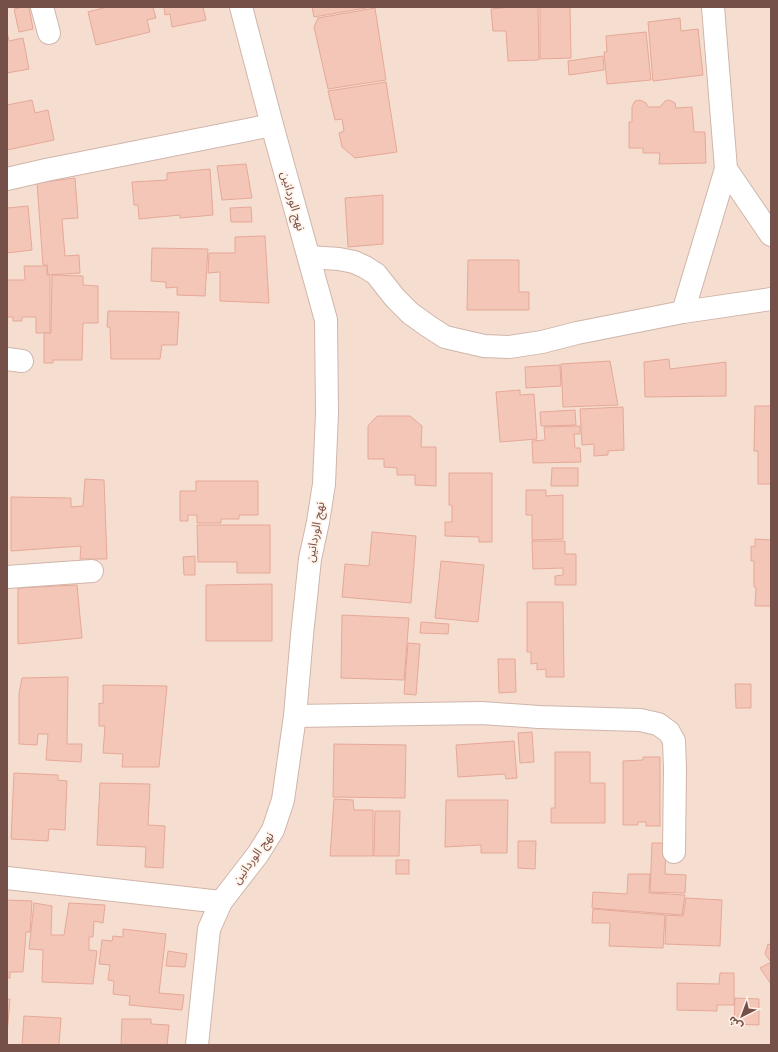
<svg xmlns="http://www.w3.org/2000/svg" width="778" height="1052" font-family="Helvetica,'Noto Sans Arabic',sans-serif">
  <rect width="100%" height="100%" fill="#fdeee2"/>
  <rect fill="#f5ded0" x="7" y="7" width="764" height="1038"/>
  <g fill="#f3c6b8" stroke="#e6a898">
    <path d="M 23,7 L 29,7 L 33,29 L 19,32 L 14,9 Z"/>
    <path d="M 107,7 L 157,7 L 153,8 L 156,18 L 147,20 L 150,32 L 96,45 L 88,12 Z"/>
    <path d="M 164,7 L 203,7 L 206,20 L 172,27 L 170,14 L 165,15 Z"/>
    <path d="M 312,7 L 371,7 L 314,17 Z"/>
    <path d="M 511,7 L 538,7 L 539,60 L 508,61 L 506,31 L 493,31 L 491,9 Z"/>
    <path d="M 540,7 L 570,7 L 571,58 L 540,59 Z"/>
    <path d="M 375,8 L 386,80 L 328,89 L 314,27 L 318,18 Z"/>
    <path d="M 680,18 L 681,31 L 698,29 L 703,75 L 653,81 L 648,22 Z"/>
    <path d="M 7,32 L 9,41 L 23,38 L 29,69 L 7,73 Z"/>
    <path d="M 646,32 L 651,80 L 607,84 L 604,52 L 607,52 L 606,36 Z"/>
    <path d="M 603,56 L 604,70 L 569,75 L 568,61 Z"/>
    <path d="M 386,82 L 397,152 L 355,158 L 342,147 L 339,133 L 344,131 L 342,119 L 335,120 L 328,91 Z"/>
    <path d="M 32,100 L 35,113 L 48,110 L 54,140 L 7,150 L 7,105 Z"/>
    <path d="M 640,100 L 646,103 L 648,107 L 660,107 L 665,101 L 669,100 L 675,103 L 676,108 L 692,107 L 694,132 L 705,132 L 706,163 L 659,164 L 660,153 L 643,153 L 643,148 L 629,148 L 629,122 L 632,122 L 632,107 L 635,101 Z"/>
    <path d="M 246,164 L 252,198 L 222,200 L 217,166 Z"/>
    <path d="M 210,169 L 213,215 L 180,218 L 180,215 L 139,219 L 138,205 L 134,205 L 132,182 L 167,180 L 167,173 Z"/>
    <path d="M 75,178 L 78,218 L 62,219 L 65,256 L 79,255 L 80,273 L 48,275 L 47,265 L 43,265 L 37,183 Z"/>
    <path d="M 383,195 L 383,244 L 348,247 L 345,198 Z"/>
    <path d="M 28,206 L 32,250 L 7,253 L 7,208 Z"/>
    <path d="M 251,207 L 252,222 L 231,222 L 230,208 Z"/>
    <path d="M 265,236 L 269,303 L 220,301 L 220,272 L 208,273 L 209,253 L 235,253 L 235,237 Z"/>
    <path d="M 152,248 L 208,249 L 205,296 L 177,295 L 177,287 L 166,288 L 166,282 L 151,281 Z"/>
    <path d="M 468,260 L 519,260 L 519,292 L 529,292 L 529,310 L 467,310 Z"/>
    <path d="M 24,266 L 47,266 L 47,275 L 50,276 L 50,333 L 36,333 L 36,317 L 22,317 L 22,321 L 13,321 L 13,317 L 7,317 L 7,280 L 25,280 Z"/>
    <path d="M 52,275 L 83,276 L 83,285 L 98,286 L 98,323 L 83,323 L 82,360 L 53,360 L 53,363 L 44,363 L 44,333 L 51,333 Z"/>
    <path d="M 108,311 L 179,312 L 177,345 L 162,345 L 160,359 L 111,359 L 110,327 L 107,327 Z"/>
    <path d="M 669,359 L 670,369 L 726,362 L 726,396 L 645,397 L 644,362 Z"/>
    <path d="M 610,361 L 618,405 L 563,407 L 561,364 Z"/>
    <path d="M 560,365 L 561,386 L 526,388 L 525,367 Z"/>
    <path d="M 520,390 L 520,395 L 534,394 L 537,439 L 500,442 L 496,392 Z"/>
    <path d="M 755,406 L 771,406 L 771,484 L 758,484 L 758,451 L 754,451 Z"/>
    <path d="M 623,407 L 624,450 L 608,451 L 608,455 L 594,456 L 594,444 L 582,445 L 580,409 Z"/>
    <path d="M 575,410 L 576,425 L 541,426 L 540,412 Z"/>
    <path d="M 377,416 L 410,416 L 422,426 L 421,447 L 436,447 L 436,486 L 415,485 L 415,475 L 397,475 L 397,468 L 384,467 L 384,459 L 368,459 L 368,426 Z"/>
    <path d="M 580,426 L 580,434 L 574,434 L 575,448 L 580,448 L 581,462 L 533,463 L 532,441 L 545,440 L 544,427 Z"/>
    <path d="M 552,468 L 578,468 L 578,486 L 551,486 Z"/>
    <path d="M 449,473 L 492,473 L 492,542 L 479,542 L 479,537 L 445,536 L 445,522 L 452,522 L 452,505 L 449,505 Z"/>
    <path d="M 85,479 L 104,480 L 107,559 L 80,559 L 81,546 L 11,551 L 11,497 L 71,498 L 71,507 L 83,506 Z"/>
    <path d="M 196,481 L 258,481 L 258,515 L 239,515 L 239,519 L 221,519 L 221,523 L 197,523 L 197,515 L 188,515 L 188,521 L 180,521 L 180,491 L 196,491 Z"/>
    <path d="M 526,490 L 546,490 L 546,496 L 563,495 L 563,539 L 532,540 L 532,515 L 526,515 Z"/>
    <path d="M 197,525 L 270,525 L 270,573 L 237,573 L 237,562 L 198,562 Z"/>
    <path d="M 372,532 L 416,536 L 411,603 L 342,597 L 345,564 L 369,566 Z"/>
    <path d="M 755,539 L 771,540 L 771,606 L 755,606 L 756,587 L 754,587 L 754,561 L 751,561 L 751,546 L 755,547 Z"/>
    <path d="M 532,541 L 565,541 L 565,554 L 576,554 L 576,585 L 555,585 L 555,576 L 563,575 L 563,568 L 533,569 Z"/>
    <path d="M 195,556 L 195,575 L 184,575 L 183,557 Z"/>
    <path d="M 441,561 L 484,565 L 478,622 L 435,618 Z"/>
    <path d="M 272,584 L 272,641 L 206,641 L 206,585 Z"/>
    <path d="M 77,585 L 82,638 L 18,644 L 18,588 Z"/>
    <path d="M 527,602 L 563,602 L 564,677 L 546,677 L 546,669 L 537,670 L 537,663 L 531,664 L 531,652 L 527,652 Z"/>
    <path d="M 342,615 L 409,618 L 404,680 L 341,678 Z"/>
    <path d="M 421,622 L 449,624 L 448,634 L 420,633 Z"/>
    <path d="M 408,643 L 420,644 L 416,695 L 404,694 Z"/>
    <path d="M 498,659 L 515,659 L 516,692 L 499,693 Z"/>
    <path d="M 68,677 L 67,744 L 82,744 L 81,762 L 46,760 L 48,734 L 38,734 L 37,745 L 19,744 L 19,694 L 22,678 Z"/>
    <path d="M 735,684 L 751,684 L 751,708 L 736,708 Z"/>
    <path d="M 103,685 L 167,686 L 159,767 L 122,767 L 123,754 L 103,753 L 105,726 L 99,726 L 99,703 L 103,704 Z"/>
    <path d="M 532,732 L 534,762 L 520,763 L 518,733 Z"/>
    <path d="M 514,741 L 517,778 L 506,779 L 505,774 L 458,777 L 456,745 Z"/>
    <path d="M 334,744 L 406,745 L 405,798 L 333,797 Z"/>
    <path d="M 555,752 L 590,752 L 590,783 L 605,783 L 605,823 L 551,823 L 551,808 L 555,808 Z"/>
    <path d="M 643,757 L 660,757 L 660,826 L 646,826 L 646,822 L 638,822 L 638,825 L 623,825 L 623,761 L 643,760 Z"/>
    <path d="M 14,773 L 58,775 L 58,780 L 67,781 L 65,830 L 49,829 L 48,841 L 11,839 Z"/>
    <path d="M 100,783 L 150,784 L 148,825 L 165,826 L 163,868 L 145,867 L 146,847 L 97,845 Z"/>
    <path d="M 334,799 L 353,800 L 354,810 L 373,810 L 373,856 L 330,856 Z"/>
    <path d="M 446,800 L 508,800 L 507,853 L 481,853 L 481,845 L 445,847 Z"/>
    <path d="M 375,811 L 400,811 L 399,856 L 374,856 Z"/>
    <path d="M 518,841 L 536,841 L 535,869 L 518,868 Z"/>
    <path d="M 652,843 L 666,843 L 665,874 L 686,875 L 685,893 L 650,892 Z"/>
    <rect x="396" y="860" width="13" height="14"/>
    <path d="M 628,874 L 650,874 L 649,893 L 685,895 L 682,915 L 592,908 L 593,892 L 627,894 Z"/>
    <path d="M 686,898 L 722,900 L 720,946 L 665,944 L 666,915 L 683,916 Z"/>
    <path d="M 7,900 L 32,901 L 30,932 L 26,932 L 23,972 L 10,972 L 10,978 L 7,978 Z"/>
    <path d="M 34,903 L 52,906 L 51,935 L 64,935 L 69,903 L 105,905 L 103,923 L 94,921 L 93,937 L 89,937 L 89,950 L 97,951 L 93,984 L 42,982 L 43,950 L 29,949 Z"/>
    <path d="M 593,909 L 665,915 L 663,948 L 609,946 L 610,923 L 592,923 Z"/>
    <path d="M 123,929 L 166,934 L 159,993 L 184,995 L 182,1010 L 129,1005 L 130,996 L 113,994 L 114,981 L 108,980 L 110,965 L 99,964 L 102,940 L 112,941 L 113,936 L 123,937 Z"/>
    <path d="M 768,944 L 771,945 L 771,984 L 760,968 L 771,962 L 765,954 Z"/>
    <path d="M 168,951 L 187,954 L 185,967 L 166,966 Z"/>
    <path d="M 720,973 L 734,973 L 734,1005 L 717,1005 L 717,1011 L 677,1010 L 677,983 L 719,984 Z"/>
    <path d="M 735,998 L 759,999 L 759,1025 L 734,1024 Z"/>
    <path d="M 7,999 L 10,999 L 7,1035 Z"/>
    <path d="M 24,1016 L 61,1018 L 59,1045 L 22,1045 Z"/>
    <path d="M 122,1019 L 151,1019 L 151,1024 L 169,1025 L 167,1045 L 121,1045 Z"/>
  </g>
  <g fill="none" stroke-linecap="round" stroke-linejoin="round">
    <defs>
      <g id="minor">
        <path d="M 42,7 L 49,33"/>
        <path d="M 713,7 L 726,169 L 771,235"/>
        <path d="M 7,179 L 46,170 L 272,125"/>
        <path d="M 309,257 L 339,259 L 354,262 L 365,267 L 376,274 L 395,298 L 410,313 L 428,326 L 445,337 L 484,346 L 509,347 L 542,342 L 577,333 L 683,312 L 771,299"/>
        <path d="M 683,312 L 726,169"/>
        <path d="M 7,359 L 22,361"/>
        <path d="M 7,577 L 92,571"/>
        <path d="M 295,716 L 482,713 L 539,717 L 640,720 L 658,724 L 669,732 L 674,741 L 675,768 L 674,852"/>
        <path d="M 7,878 L 221,902"/>
      </g>
      <path id="tertiary" d="M 197,1045 L 209,929 L 221,902 L 258,854 L 273,830 L 283,800 L 295,716 L 302,635 L 310,559 L 318,522 L 324,484 L 327,413 L 326,320 L 272,125 L 241,7"/>
    </defs>
    <use href="#minor" stroke="#d0b5ab" stroke-width="24"/>
    <use href="#tertiary" stroke="#d0b5ab" stroke-width="24"/>
    <use href="#minor" stroke="#fff" stroke-width="22"/>
    <use href="#tertiary" stroke="#fff" stroke-width="22"/>
  </g>
  <g text-anchor="middle" stroke-width="3.5" stroke-linejoin="round" paint-order="stroke">
    <g font-size="12" fill="#755048" stroke="#fff2e9">
      <text transform="translate(293 201) rotate(74)" y="4">نهج الوردانين</text>
      <text transform="translate(315 532) rotate(-80)" y="4">نهج الوردانين</text>
      <text transform="translate(253 858) rotate(-54)" y="4">نهج الوردانين</text>
    </g>
  </g>
  <rect width="778" height="1052" fill="none" stroke="#755048" stroke-width="16"/>
  <g transform="translate(742 1016) rotate(222)" stroke="#fff2e9" stroke-width="3" paint-order="stroke">
  <path d="M0-3L7 15L0 10L-7 15Z" fill="#755048"/>
  <text y="-6" font-size="11" font-weight="bold" text-anchor="middle" fill="#755048">ش</text>
  </g>
</svg>
